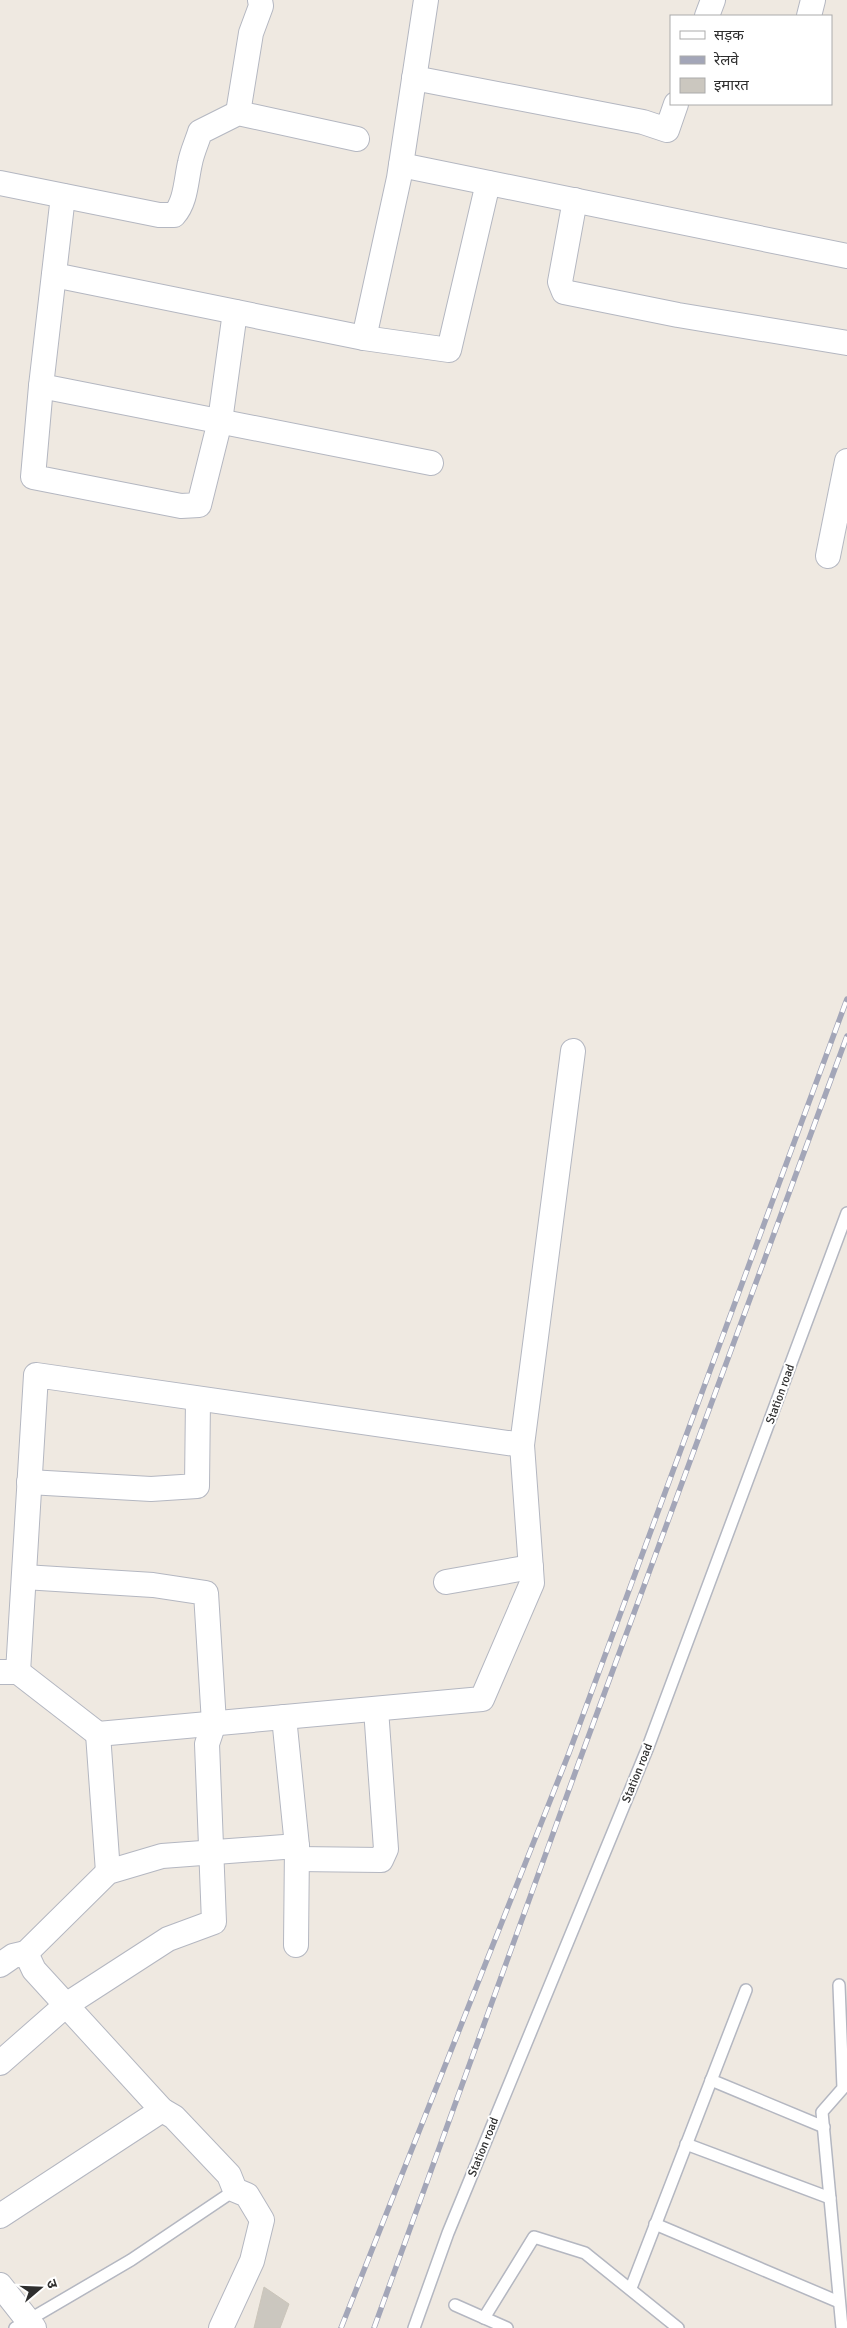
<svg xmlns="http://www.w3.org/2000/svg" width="847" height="2328" font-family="Signika,'Noto Sans Devanagari',sans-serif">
  <rect width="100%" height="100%" fill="#efe9e1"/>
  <path fill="#cbc7bf" stroke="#cbc5ba" d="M 264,2287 L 289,2304 L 280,2328 L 254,2328 Z"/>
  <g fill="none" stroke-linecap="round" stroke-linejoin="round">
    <defs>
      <g id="lane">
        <path d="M 839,1985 L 843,2088 L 822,2112 L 842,2328"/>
        <path d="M 711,2080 L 824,2127"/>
        <path d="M 686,2144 L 830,2198"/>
        <path d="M 655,2224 L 839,2302"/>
        <path d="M 631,2288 L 746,1990"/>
        <path d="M 455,2305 L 507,2328"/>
        <path d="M 484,2318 L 534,2237 L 585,2253 L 678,2328"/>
        <path d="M 15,2328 L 131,2260 L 235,2190"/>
        <path d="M 414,2328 L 448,2233 L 648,1747 L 847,1213"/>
      </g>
      <g id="street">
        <path d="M 707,16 L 713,0"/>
        <path d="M 809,16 L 813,0"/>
        <path d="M 414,78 L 643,122 L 667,130 L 676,104"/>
        <path d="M 238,113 L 251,33 L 261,6 L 260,0"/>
        <path d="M 401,165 L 847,256"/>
        <path d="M 0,183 L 159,215 L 174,215 C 186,202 186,180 190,163 C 192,152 197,142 200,132 L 238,113 L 357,139"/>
        <path d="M 63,196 L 41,386 L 33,477 L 181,506 L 199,505 L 220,421 L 235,312"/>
        <path d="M 575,200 L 560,282 L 564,292 L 678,315 L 847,343"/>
        <path d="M 54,275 L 364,338 L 449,350 L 488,183"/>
        <path d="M 364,338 L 399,178 L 426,0"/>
        <path d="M 41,386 L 431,463"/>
        <path d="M 828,556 L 847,461"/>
        <path d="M 29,1482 L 151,1489 L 197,1486 L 198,1399"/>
        <path d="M 446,1582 L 531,1567"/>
        <path d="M 0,1672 L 18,1672 L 36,1375 L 522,1445"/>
        <path d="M 18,1672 L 98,1734 L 482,1699 L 532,1583 L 522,1445 L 573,1051"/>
        <path d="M 284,1717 L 297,1846 L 296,1945"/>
        <path d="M 98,1734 L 108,1872"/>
        <path d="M 297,1859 L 381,1860 L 386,1849 L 376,1709"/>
        <path d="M 26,1953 L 108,1872 L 162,1856 L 297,1846"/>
        <path d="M 0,1965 L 13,1956 L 26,1953 L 34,1970 L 162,2110 L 174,2117 L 229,2175 L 235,2190 L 247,2195 L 262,2220 L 252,2261 L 221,2328"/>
        <path d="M 0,2063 L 66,2005 L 168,1939 L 214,1922 L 207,1744 L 214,1723 L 206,1593 L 153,1585 L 24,1577"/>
        <path d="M 0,2216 L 162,2110"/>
        <path d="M 0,2285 L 34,2328"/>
      </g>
    </defs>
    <use href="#lane" stroke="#b4b7c1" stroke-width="14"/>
    <use href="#street" stroke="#b4b7c1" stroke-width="26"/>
    <use href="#lane" stroke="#fff" stroke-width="11"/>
    <use href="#street" stroke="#fff" stroke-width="24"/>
    <defs>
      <g id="rail">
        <path d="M 341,2328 L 569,1753 L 847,999"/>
        <path d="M 374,2328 L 579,1762 L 847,1036"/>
      </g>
    </defs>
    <use href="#rail" stroke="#a3a6b8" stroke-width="5.5"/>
    <use href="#rail" stroke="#fff" stroke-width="4" stroke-dasharray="11" stroke-linecap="butt"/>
  </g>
  <g text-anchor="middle" stroke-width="4" stroke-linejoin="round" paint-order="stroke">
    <g font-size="12" fill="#2e2e2e" stroke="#fff">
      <text transform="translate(780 1394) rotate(-70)" y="4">Station road</text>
      <text transform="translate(637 1773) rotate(-68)" y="4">Station road</text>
      <text transform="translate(483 2147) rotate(-68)" y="4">Station road</text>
    </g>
  </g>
  <rect x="670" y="15" width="162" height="90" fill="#ffffff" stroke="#ababab"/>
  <rect x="680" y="31" width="25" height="8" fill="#ffffff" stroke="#ababab"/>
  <text x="714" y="40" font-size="15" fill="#2e2e2e">सड़क</text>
  <rect x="680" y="56" width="25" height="8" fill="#a3a6b8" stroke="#ababab"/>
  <text x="714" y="65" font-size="15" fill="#2e2e2e">रेलवे</text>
  <rect x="680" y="78" width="25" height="15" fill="#cbc7bf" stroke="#ababab"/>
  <text x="714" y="90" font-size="15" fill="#2e2e2e">इमारत</text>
  <g transform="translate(40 2288) rotate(71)" stroke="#ffffff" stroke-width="4" paint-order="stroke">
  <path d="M0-4L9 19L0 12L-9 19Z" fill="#2e2e2e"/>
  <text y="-8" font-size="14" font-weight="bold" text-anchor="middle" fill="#2e2e2e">उ</text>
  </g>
</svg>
